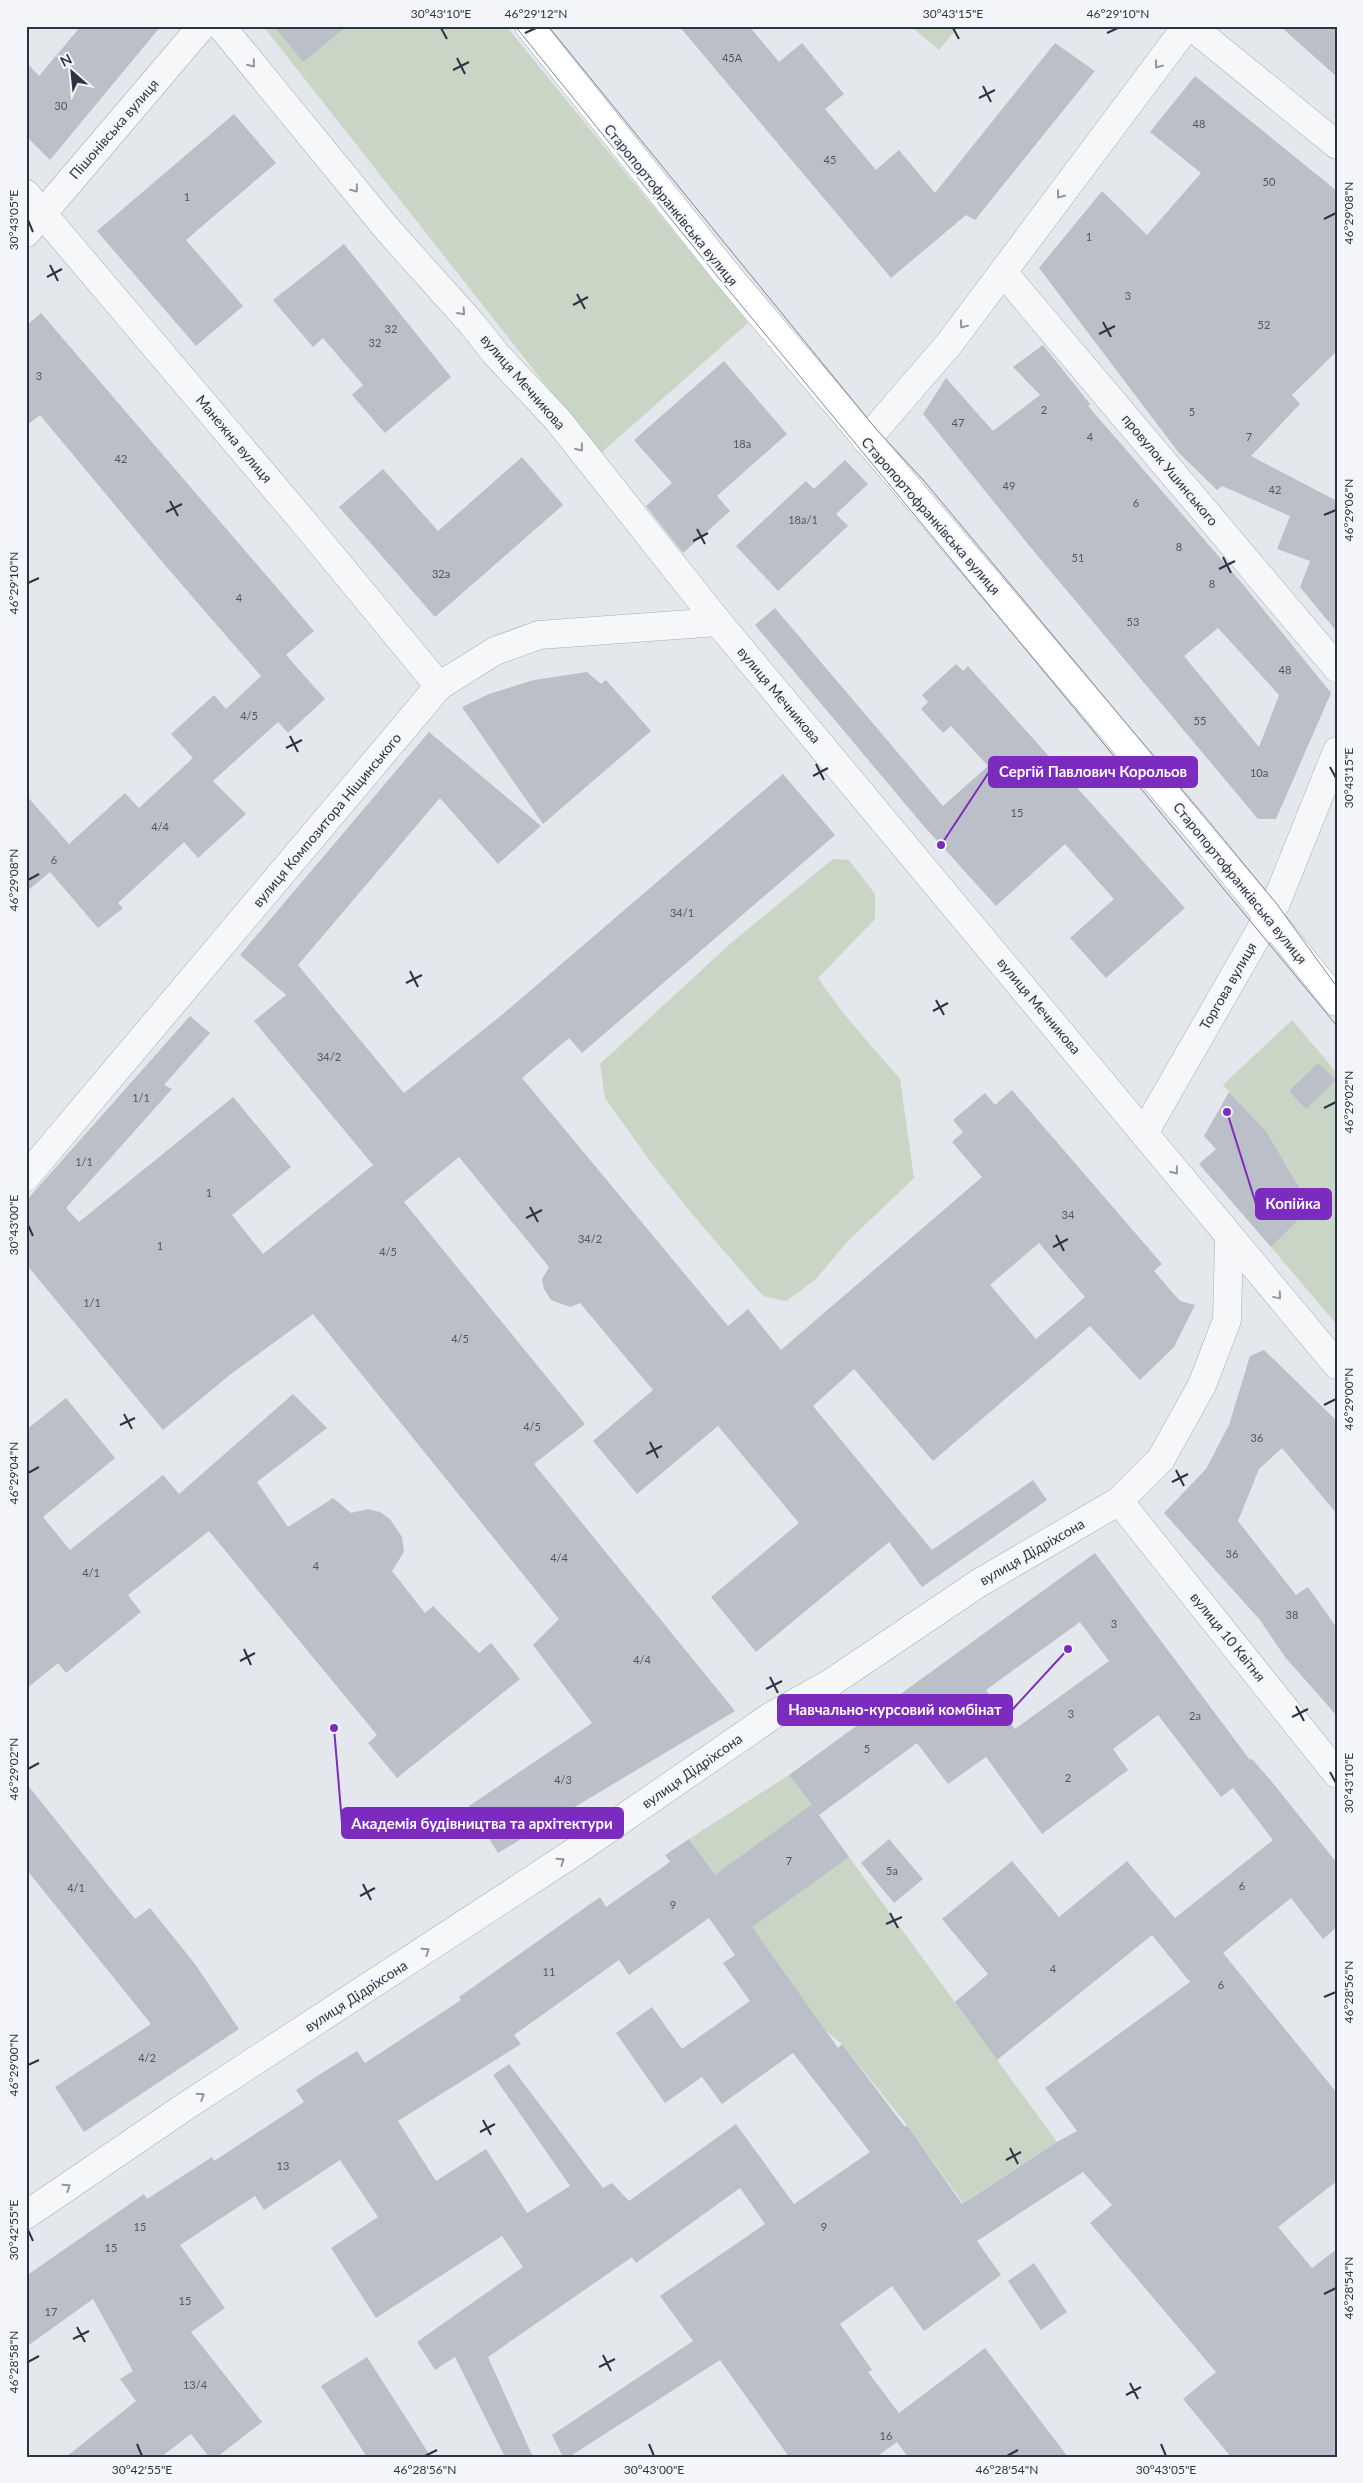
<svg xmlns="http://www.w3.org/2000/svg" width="1363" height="2483" font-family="Lato,sans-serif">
  <rect width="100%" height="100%" fill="#e4e7eb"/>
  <g fill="#c9d5c5">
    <path d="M 263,26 L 506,26 L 748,323 L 600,454 Z"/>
    <path d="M 910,26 L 959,26 L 939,50 Z"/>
    <path d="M 833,859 L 849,860 L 875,894 L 875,919 L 818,978 L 843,1013 L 900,1079 L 914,1178 L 847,1242 L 815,1280 L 786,1301 L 763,1296 L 692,1214 L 650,1161 L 605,1098 L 600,1064 L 731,943 Z"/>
    <path d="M 1292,1020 L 1337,1073 L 1337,1325 L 1271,1247 L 1311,1206 L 1266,1131 L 1223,1085 Z"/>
    <path d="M 789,1775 L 1057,2142 L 963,2203 L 907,2125 L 842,2044 L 825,2030 L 689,1839 Z"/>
  </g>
  <g fill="#bbc0c8" fill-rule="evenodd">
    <path d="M 81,26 L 161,26 L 50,160 L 26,136 L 26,62 L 39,76 Z"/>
    <path d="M 274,26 L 347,26 L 303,62 Z"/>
    <path d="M 679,26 L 749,26 L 779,62 L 802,43 L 844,94 L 825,109 L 876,170 L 899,150 L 935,193 L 1055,43 L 1095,71 L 975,220 L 966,215 L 891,278 Z"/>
    <path d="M 1280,26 L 1337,26 L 1337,77 Z"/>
    <path d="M 1195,76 L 1337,191 L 1337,351 L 1292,395 L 1300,404 L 1251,456 L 1337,501 L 1337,632 L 1300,587 L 1310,561 L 1277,549 L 1290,516 L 1222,486 L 1217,490 L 1179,453 L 1039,268 L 1102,191 L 1147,235 L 1201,173 L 1150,132 Z"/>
    <path d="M 234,114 L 276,163 L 186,240 L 243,306 L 196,346 L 97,231 Z"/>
    <path d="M 344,244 L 451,377 L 385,433 L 352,395 L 363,385 L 323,338 L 313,347 L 273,300 Z"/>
    <path d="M 41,313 L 314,631 L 286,655 L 325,699 L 288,733 L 278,722 L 213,781 L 246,814 L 198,858 L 184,842 L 118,903 L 123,908 L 98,928 L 50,872 L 26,892 L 26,795 L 69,844 L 125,793 L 139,808 L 193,758 L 171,734 L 214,695 L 226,709 L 261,676 L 164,564 L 40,415 L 26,426 L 26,326 Z"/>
    <path d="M 1043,345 L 1090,404 L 1088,406 L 1241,582 L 1331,693 L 1276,819 L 1258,819 L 1027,543 L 923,414 L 946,378 L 993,431 L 1040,395 L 1013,367 ZM 1218,628 L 1279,695 L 1259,747 L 1184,656 Z"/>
    <path d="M 724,361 L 787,434 L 717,496 L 730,511 L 683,553 L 646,506 L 672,483 L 634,440 Z"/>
    <path d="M 522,457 L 563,505 L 435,617 L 339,507 L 383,469 L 438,531 Z"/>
    <path d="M 845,460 L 868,484 L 836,514 L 848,526 L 778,591 L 736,546 L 806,481 L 814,489 Z"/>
    <path d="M 775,608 L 943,806 L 988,766 L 951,726 L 943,733 L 921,709 L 928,702 L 922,695 L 956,664 L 963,671 L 968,666 L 1185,908 L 1106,978 L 1070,938 L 1114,899 L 1065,844 L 996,906 L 922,824 L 755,625 Z"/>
    <path d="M 587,672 L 601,684 L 606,680 L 651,731 L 543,824 L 462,707 L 489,694 L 534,680 Z"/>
    <path d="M 429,732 L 541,826 L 498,864 L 440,798 L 298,965 L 404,1093 L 503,1014 L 783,774 L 835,835 L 582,1053 L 569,1038 L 522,1078 L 728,1326 L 748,1309 L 781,1350 L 982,1177 L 952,1142 L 963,1132 L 953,1120 L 985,1093 L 995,1105 L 1012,1090 L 1162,1264 L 1154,1271 L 1180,1301 L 1195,1305 L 1174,1347 L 1140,1380 L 1090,1326 L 933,1461 L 854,1369 L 813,1406 L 932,1550 L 1033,1480 L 1047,1500 L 922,1587 L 889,1542 L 756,1652 L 711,1597 L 799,1523 L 718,1426 L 637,1494 L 593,1441 L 653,1390 L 580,1303 L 570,1307 L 551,1300 L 544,1289 L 542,1279 L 549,1267 L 459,1157 L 404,1202 L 585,1424 L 534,1464 L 735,1711 L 498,1853 L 469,1806 L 592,1723 L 533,1645 L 559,1619 L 313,1314 L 231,1374 L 163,1430 L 26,1264 L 26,1201 L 190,1016 L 210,1033 L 164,1085 L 172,1089 L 66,1208 L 79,1222 L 233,1097 L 291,1167 L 232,1215 L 263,1254 L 373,1165 L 254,1021 L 286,995 L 240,955 ZM 1039,1243 L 1085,1297 L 1036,1339 L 990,1285 Z"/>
    <path d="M 1318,1063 L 1336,1080 L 1306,1109 L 1289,1091 Z"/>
    <path d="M 1229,1092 L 1266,1131 L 1311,1207 L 1271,1247 L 1199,1164 L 1216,1149 L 1204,1136 Z"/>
    <path d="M 1264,1350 L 1337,1421 L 1337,1514 L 1282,1448 L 1259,1469 L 1238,1521 L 1296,1595 L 1308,1587 L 1337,1628 L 1337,1716 L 1285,1657 L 1260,1620 L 1164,1513 L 1206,1469 L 1229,1425 L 1250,1356 Z"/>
    <path d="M 293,1394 L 327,1428 L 257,1482 L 288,1527 L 333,1498 L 351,1513 L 368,1509 L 380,1512 L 390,1519 L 402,1537 L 404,1552 L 392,1571 L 425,1613 L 433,1606 L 479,1653 L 491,1643 L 520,1679 L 397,1778 L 368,1743 L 377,1735 L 209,1531 L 128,1595 L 141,1612 L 66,1673 L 58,1663 L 26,1689 L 26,1430 L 66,1398 L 115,1458 L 43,1517 L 70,1550 L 163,1475 L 179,1494 Z"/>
    <path d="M 1095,1553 L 1250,1760 L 1252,1759 L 1272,1782 L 1337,1863 L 1337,1927 L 1323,1939 L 1291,1898 L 1223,1953 L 1337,2093 L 1337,2181 L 1278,2227 L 1312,2268 L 1337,2249 L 1337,2457 L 1231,2457 L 1183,2399 L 1216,2372 L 1090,2223 L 1112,2205 L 1083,2172 L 977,2241 L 1001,2275 L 924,2331 L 892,2286 L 840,2324 L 872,2370 L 868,2372 L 899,2413 L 985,2348 L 1068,2457 L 908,2457 L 897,2442 L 876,2457 L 789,2457 L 720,2360 L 569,2457 L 563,2457 L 552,2435 L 693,2341 L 660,2296 L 765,2224 L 740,2188 L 636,2263 L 632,2257 L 488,2357 L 533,2457 L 505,2457 L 455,2357 L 435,2370 L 417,2342 L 523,2267 L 502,2236 L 376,2318 L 331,2248 L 378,2217 L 340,2160 L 264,2210 L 255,2196 L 180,2245 L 225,2308 L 191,2332 L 262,2422 L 217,2457 L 209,2457 L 191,2434 L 161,2457 L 66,2457 L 136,2401 L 120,2379 L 133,2371 L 93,2299 L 26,2347 L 26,2276 L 144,2194 L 147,2199 L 212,2157 L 214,2161 L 304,2102 L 296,2090 L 325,2071 L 357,2051 L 365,2063 L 461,2000 L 459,1997 L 600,1897 L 606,1907 L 670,1862 L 665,1855 L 689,1839 L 715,1875 L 811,1805 L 819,1815 L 789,1775 ZM 1080,1622 L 1109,1661 L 1015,1729 L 986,1690 ZM 1158,1715 L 1221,1797 L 1233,1788 L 1273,1840 L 1175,1918 L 1127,1861 L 1059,1917 L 1012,1861 L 942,1919 L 988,1974 L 955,2002 L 997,2060 L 1152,1935 L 1190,1982 L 1045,2088 L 1077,2131 L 1057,2142 L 962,2204 L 907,2125 L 905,2127 L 842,2044 L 838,2048 L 752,1927 L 849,1857 L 819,1815 L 917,1743 L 948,1784 L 986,1757 L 1042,1834 L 1128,1770 L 1113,1749 ZM 709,1918 L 735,1955 L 723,1963 L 750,2001 L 682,2049 L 652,2007 L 616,2033 L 665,2103 L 702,2077 L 722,2104 L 793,2053 L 870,2152 L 794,2204 L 736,2124 L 629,2201 L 612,2183 L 603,2188 L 509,2064 L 493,2075 L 570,2186 L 527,2213 L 486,2149 L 436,2181 L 398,2121 L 521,2044 L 514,2035 L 619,1960 L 629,1975 Z"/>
    <path d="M 26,1783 L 135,1919 L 150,1908 L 195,1964 L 239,2029 L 84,2132 L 55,2087 L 151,2024 L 26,1869 Z"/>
    <path d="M 889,1839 L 923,1879 L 894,1903 L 861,1863 Z"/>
    <path d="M 1034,2263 L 1067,2312 L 1041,2330 L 1008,2281 Z"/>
    <path d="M 367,2357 L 431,2457 L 367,2457 L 321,2386 Z"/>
  </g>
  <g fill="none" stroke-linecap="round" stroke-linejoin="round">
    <defs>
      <g id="minor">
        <path d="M 221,26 L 388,230 L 473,325 L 495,353 L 557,419 L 718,622 L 1337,1365"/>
        <path d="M 1191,26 L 1337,145"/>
        <path d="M 26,194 L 302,520 L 439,686"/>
        <path d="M 26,233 L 202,26"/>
        <path d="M 1003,272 L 1337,668"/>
        <path d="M 866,440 L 949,344 L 1187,26"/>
        <path d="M 1144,1133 L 1276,903 L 1337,751"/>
        <path d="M 26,1177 L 439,686 L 495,651 L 539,635 L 718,622"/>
        <path d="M 1119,1501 L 1337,1774"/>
        <path d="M 26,2215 L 186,2106 L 576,1851 L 770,1717 L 829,1684 L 979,1583 L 1119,1501 L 1161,1459 L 1202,1385 L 1227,1320 L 1229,1239"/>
      </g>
      <path id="major" d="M 529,26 L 729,277 L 1204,837 L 1337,1002"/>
    </defs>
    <use href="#minor" stroke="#a9aeb5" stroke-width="29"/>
    <use href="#major" stroke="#a3abb6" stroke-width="29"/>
    <use href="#minor" stroke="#f6f7f9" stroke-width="28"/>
    <use href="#major" stroke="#fff" stroke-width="28"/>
    <g stroke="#7e8694" stroke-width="1">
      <path d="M 515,26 L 722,282 L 1337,1026"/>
      <path d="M 548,26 L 876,429 L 925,482 L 1276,903 L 1337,987"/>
    </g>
  </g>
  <defs><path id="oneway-chevron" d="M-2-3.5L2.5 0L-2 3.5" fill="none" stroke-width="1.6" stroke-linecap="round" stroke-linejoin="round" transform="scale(1.25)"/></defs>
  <g stroke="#91969e">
    <use href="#oneway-chevron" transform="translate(252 64) rotate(51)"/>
    <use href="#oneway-chevron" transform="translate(1158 65) rotate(127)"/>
    <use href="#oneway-chevron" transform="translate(355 189) rotate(51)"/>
    <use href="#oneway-chevron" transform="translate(1060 195) rotate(127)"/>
    <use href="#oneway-chevron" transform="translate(462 312) rotate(48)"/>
    <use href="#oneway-chevron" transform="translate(963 325) rotate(127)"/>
    <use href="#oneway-chevron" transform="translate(580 448) rotate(52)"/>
    <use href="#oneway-chevron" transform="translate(1175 1171) rotate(51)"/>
    <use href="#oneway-chevron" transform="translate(1278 1296) rotate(50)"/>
    <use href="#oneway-chevron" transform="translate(561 1861) rotate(-34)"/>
    <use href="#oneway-chevron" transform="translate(426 1951) rotate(-34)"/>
    <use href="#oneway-chevron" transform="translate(201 2096) rotate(-33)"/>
    <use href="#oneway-chevron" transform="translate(67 2187) rotate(-34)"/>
  </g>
  <path fill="none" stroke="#2c3443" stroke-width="2" d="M 441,28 L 447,39M 953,28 L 959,39M 525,33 L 536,28M 1107,33 L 1118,28M 457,58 L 465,74M 453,70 L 469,62M 983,86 L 991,102M 979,98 L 995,90M 1324,219 L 1336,213M 28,220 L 33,232M 50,265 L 58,281M 47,277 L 62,269M 577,294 L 585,309M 573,305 L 588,297M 1103,322 L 1111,337M 1099,334 L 1115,326M 170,501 L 178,516M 166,512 L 182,504M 1324,515 L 1336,510M 697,529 L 705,544M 693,541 L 708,533M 1223,557 L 1231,573M 1219,569 L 1235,561M 28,583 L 39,578M 290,736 L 298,752M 286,748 L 302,740M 816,764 L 824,780M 1330,767 L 1336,778M 813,776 L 828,768M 28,880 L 39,874M 410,971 L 418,987M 406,983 L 422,975M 936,1000 L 944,1015M 933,1011 L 948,1003M 1324,1108 L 1336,1102M 530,1207 L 538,1222M 526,1218 L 542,1210M 28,1225 L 33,1236M 1056,1235 L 1064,1251M 1053,1247 L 1068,1239M 1324,1405 L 1336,1399M 124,1414 L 132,1429M 120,1425 L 135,1418M 650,1442 L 658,1458M 646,1454 L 662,1446M 1176,1470 L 1184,1486M 28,1473 L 39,1467M 1172,1482 L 1188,1474M 244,1649 L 251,1665M 240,1661 L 255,1653M 770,1677 L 778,1693M 766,1689 L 782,1681M 1296,1706 L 1304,1721M 1292,1717 L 1308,1709M 28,1769 L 39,1763M 1330,1772 L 1336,1783M 363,1884 L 371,1900M 360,1896 L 375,1888M 890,1913 L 898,1928M 886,1924 L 902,1917M 1324,1997 L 1336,1992M 28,2065 L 39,2060M 483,2120 L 491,2135M 480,2132 L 495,2124M 1010,2148 L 1018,2164M 1006,2160 L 1021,2152M 28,2230 L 33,2241M 1324,2294 L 1336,2288M 77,2327 L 85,2342M 73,2339 L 89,2331M 603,2355 L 611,2371M 28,2362 L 39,2356M 599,2367 L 615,2359M 1130,2383 L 1138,2399M 1126,2395 L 1141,2387M 137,2444 L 142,2456M 649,2444 L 654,2456M 1161,2444 L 1166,2456M 425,2456 L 437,2450M 1007,2456 L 1018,2450"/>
  <g text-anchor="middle" stroke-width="4.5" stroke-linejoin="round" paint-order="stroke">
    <g font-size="11" fill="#505764">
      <text x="732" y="62">45А</text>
      <text x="61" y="110">30</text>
      <text x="1199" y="128">48</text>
      <text x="830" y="164">45</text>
      <text x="1269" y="186">50</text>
      <text x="187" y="201">1</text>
      <text x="1089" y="241">1</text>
      <text x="1128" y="300">3</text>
      <text x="1264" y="329">52</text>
      <text x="391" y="333">32</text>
      <text x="375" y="347">32</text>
      <text x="39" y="380">3</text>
      <text x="1044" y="414">2</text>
      <text x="1192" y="416">5</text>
      <text x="958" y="427">47</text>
      <text x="1090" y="441">4</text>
      <text x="1249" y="441">7</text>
      <text x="742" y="448">18а</text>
      <text x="121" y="463">42</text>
      <text x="1009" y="490">49</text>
      <text x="1275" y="494">42</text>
      <text x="1136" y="507">6</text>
      <text x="803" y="524">18а/1</text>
      <text x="1179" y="551">8</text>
      <text x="1078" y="562">51</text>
      <text x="441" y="578">32а</text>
      <text x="1212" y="588">8</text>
      <text x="239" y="602">4</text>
      <text x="1133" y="626">53</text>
      <text x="1285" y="674">48</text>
      <text x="249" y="720">4/5</text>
      <text x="1200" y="725">55</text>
      <text x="1259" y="777">10а</text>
      <text x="1017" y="817">15</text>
      <text x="160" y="831">4/4</text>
      <text x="54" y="864">6</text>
      <text x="682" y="917">34/1</text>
      <text x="329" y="1061">34/2</text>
      <text x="141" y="1102">1/1</text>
      <text x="84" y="1166">1/1</text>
      <text x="209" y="1197">1</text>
      <text x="1068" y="1219">34</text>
      <text x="590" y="1243">34/2</text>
      <text x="160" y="1250">1</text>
      <text x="388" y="1256">4/5</text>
      <text x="92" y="1307">1/1</text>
      <text x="460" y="1343">4/5</text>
      <text x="532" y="1431">4/5</text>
      <text x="1257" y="1442">36</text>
      <text x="1232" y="1558">36</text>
      <text x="559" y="1562">4/4</text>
      <text x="316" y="1570">4</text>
      <text x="91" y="1577">4/1</text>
      <text x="1292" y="1619">38</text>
      <text x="1114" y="1628">3</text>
      <text x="642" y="1664">4/4</text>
      <text x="1071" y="1718">3</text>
      <text x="1195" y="1720">2а</text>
      <text x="867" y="1753">5</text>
      <text x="1068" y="1782">2</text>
      <text x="563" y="1784">4/3</text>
      <text x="789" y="1865">7</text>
      <text x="892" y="1875">5а</text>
      <text x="1242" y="1890">6</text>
      <text x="76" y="1892">4/1</text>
      <text x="673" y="1909">9</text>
      <text x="1053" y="1973">4</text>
      <text x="549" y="1976">11</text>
      <text x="1221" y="1989">6</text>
      <text x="147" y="2062">4/2</text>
      <text x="283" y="2170">13</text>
      <text x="140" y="2231">15</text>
      <text x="824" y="2231">9</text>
      <text x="111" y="2252">15</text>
      <text x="185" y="2305">15</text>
      <text x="51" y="2316">17</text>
      <text x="195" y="2389">13/4</text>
      <text x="886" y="2440">16</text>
    </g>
    <g font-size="14" fill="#2c3443" stroke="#f4f5f8">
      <text transform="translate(114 129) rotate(-49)" y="5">Пішонівська вулиця</text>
      <text transform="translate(671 205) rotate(51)" y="5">Старопортофранківська вулиця</text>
      <text transform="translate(523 382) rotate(49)" y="5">вулиця Мечникова</text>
      <text transform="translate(234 439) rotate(50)" y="5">Манежна вулиця</text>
      <text transform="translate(1170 470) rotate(50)" y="5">провулок Ушинського</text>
      <text transform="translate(931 516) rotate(49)" y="5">Старопортофранківська вулиця</text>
      <text transform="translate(779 695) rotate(50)" y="5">вулиця Мечникова</text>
      <text transform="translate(327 820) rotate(-50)" y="5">вулиця Композитора Ніщинського</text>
      <text transform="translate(1240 883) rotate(51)" y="5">Старопортофранківська вулиця</text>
      <text transform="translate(1228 986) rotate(-60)" y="5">Торгова вулиця</text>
      <text transform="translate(1039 1006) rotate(50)" y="5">вулиця Мечникова</text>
      <text transform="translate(1032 1552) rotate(-30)" y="5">вулиця Дідріхсона</text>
      <text transform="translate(1228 1637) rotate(51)" y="5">вулиця 10 Квітня</text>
      <text transform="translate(692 1771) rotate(-35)" y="5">вулиця Дідріхсона</text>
      <text transform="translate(356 1996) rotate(-33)" y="5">вулиця Дідріхсона</text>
    </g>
  </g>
  <path fill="none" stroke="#7b2cbf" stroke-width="2" d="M941 845L989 772M1227 1112L1256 1204M1068 1649L1012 1710M334 1728L342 1823"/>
  <g fill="#7b2cbf" stroke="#f4f5f8" stroke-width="2">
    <circle cx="941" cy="845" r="5"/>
    <circle cx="1227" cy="1112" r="5"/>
    <circle cx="1068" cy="1649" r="5"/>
    <circle cx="334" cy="1728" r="5"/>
  </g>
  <g fill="#7b2cbf" stroke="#7b2cbf" stroke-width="2">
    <rect x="989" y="757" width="208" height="30" rx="5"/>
    <rect x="1256" y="1189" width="75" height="30" rx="5"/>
    <rect x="778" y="1695" width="234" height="30" rx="5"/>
    <rect x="342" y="1808" width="281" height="30" rx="5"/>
  </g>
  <g font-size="15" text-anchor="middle" font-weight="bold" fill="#fff">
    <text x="1093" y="777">Сергій Павлович Корольов</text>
    <text x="1293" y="1209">Копiйка</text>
    <text x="895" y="1715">Навчально-курсовий комбінат</text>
    <text x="482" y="1829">Академія будівництва та архітектури</text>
  </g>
  <rect width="1363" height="2483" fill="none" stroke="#f4f5f8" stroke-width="55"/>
  <g transform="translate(72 72) rotate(333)" stroke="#f4f5f8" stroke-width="4" paint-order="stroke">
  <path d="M0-4L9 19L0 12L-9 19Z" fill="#2c3443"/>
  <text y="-8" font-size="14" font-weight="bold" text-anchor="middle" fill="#2c3443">N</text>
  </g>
  <rect x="28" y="28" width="1308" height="2428" fill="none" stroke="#2c3443" stroke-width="2"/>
  <g font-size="12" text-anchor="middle" fill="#2c3443">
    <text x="441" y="18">30°43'10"E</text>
    <text x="536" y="18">46°29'12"N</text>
    <text x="953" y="18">30°43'15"E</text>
    <text x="1118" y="18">46°29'10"N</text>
    <text transform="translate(1349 213) rotate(-90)" y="4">46°29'08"N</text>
    <text transform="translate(14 220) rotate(-90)" y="4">30°43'05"E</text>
    <text transform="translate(1349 510) rotate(-90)" y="4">46°29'06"N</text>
    <text transform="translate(14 583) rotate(-90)" y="4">46°29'10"N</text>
    <text transform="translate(1349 778) rotate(-90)" y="4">30°43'15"E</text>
    <text transform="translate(14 880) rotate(-90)" y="4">46°29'08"N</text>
    <text transform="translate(1349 1102) rotate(-90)" y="4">46°29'02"N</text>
    <text transform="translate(14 1225) rotate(-90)" y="4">30°43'00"E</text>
    <text transform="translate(1349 1399) rotate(-90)" y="4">46°29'00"N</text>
    <text transform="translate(14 1473) rotate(-90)" y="4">46°29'04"N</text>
    <text transform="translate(14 1769) rotate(-90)" y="4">46°29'02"N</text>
    <text transform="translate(1349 1783) rotate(-90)" y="4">30°43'10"E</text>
    <text transform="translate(1349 1992) rotate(-90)" y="4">46°28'56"N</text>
    <text transform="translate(14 2065) rotate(-90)" y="4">46°29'00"N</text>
    <text transform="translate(14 2230) rotate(-90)" y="4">30°42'55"E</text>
    <text transform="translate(1349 2288) rotate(-90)" y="4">46°28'54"N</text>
    <text transform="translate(14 2362) rotate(-90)" y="4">46°28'58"N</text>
    <text x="142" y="2474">30°42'55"E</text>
    <text x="425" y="2474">46°28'56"N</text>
    <text x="654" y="2474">30°43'00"E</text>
    <text x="1007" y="2474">46°28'54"N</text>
    <text x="1166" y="2474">30°43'05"E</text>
  </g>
</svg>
